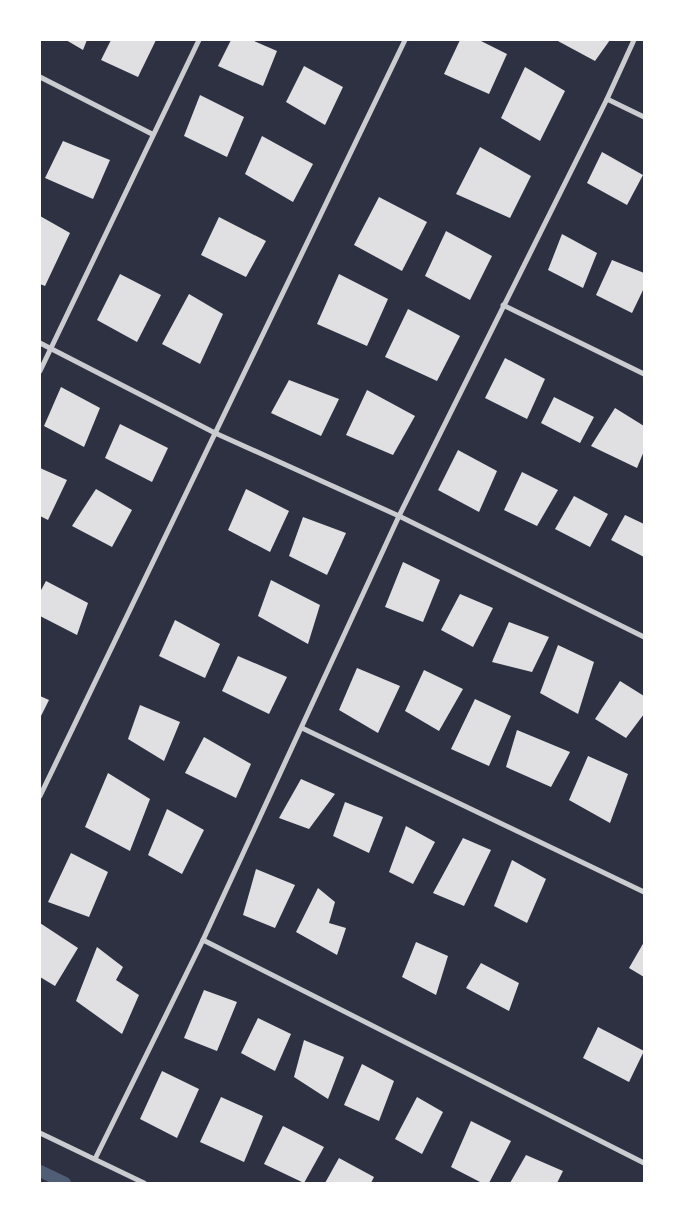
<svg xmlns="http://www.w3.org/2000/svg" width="684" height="1223" font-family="Manrope,sans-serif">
  <rect width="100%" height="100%" fill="#2d3142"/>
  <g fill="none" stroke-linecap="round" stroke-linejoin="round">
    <path stroke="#4f5d75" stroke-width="12" d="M 40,1171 L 65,1183"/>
  </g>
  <g fill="#e0e0e3">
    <path d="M 66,40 L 87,40 L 83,50 Z"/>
    <path d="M 111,40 L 156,40 L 138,77 L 101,60 Z"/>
    <path d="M 231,40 L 252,40 L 277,51 L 263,86 L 218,66 Z"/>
    <path d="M 460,40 L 479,40 L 507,54 L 489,94 L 444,74 Z"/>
    <path d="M 556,40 L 610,40 L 595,61 Z"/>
    <path d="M 304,66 L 343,87 L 325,125 L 286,102 Z"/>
    <path d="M 525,67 L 565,91 L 540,141 L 501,118 Z"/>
    <path d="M 200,95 L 244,117 L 227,157 L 184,136 Z"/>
    <path d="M 262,136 L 313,164 L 293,202 L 245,174 Z"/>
    <path d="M 63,141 L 110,160 L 93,199 L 45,178 Z"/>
    <path d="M 480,147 L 531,176 L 510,218 L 456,194 Z"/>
    <path d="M 602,152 L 643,175 L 627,205 L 587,183 Z"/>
    <path d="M 379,197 L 427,222 L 402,271 L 354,245 Z"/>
    <path d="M 40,216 L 70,233 L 45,286 L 40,284 Z"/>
    <path d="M 219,217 L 266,241 L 246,277 L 201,255 Z"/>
    <path d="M 446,231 L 492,256 L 470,300 L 425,276 Z"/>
    <path d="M 562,234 L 597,253 L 583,288 L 548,270 Z"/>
    <path d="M 612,260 L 644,273 L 644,288 L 632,313 L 596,295 Z"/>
    <path d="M 120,274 L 161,295 L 137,342 L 97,320 Z"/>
    <path d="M 339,274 L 388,299 L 367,346 L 317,324 Z"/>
    <path d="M 189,294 L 223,314 L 200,364 L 162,344 Z"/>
    <path d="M 408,309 L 460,336 L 437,381 L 385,357 Z"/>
    <path d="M 505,358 L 545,379 L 527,419 L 485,398 Z"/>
    <path d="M 289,380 L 339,399 L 321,436 L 271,413 Z"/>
    <path d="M 61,387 L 100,408 L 84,447 L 44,426 Z"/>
    <path d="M 367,390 L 415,416 L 393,455 L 346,435 Z"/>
    <path d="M 554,397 L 594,417 L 580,443 L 541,423 Z"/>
    <path d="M 615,408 L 644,426 L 644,451 L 637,468 L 591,446 Z"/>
    <path d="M 120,424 L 168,448 L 152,482 L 105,458 Z"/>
    <path d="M 458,450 L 497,471 L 479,512 L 438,490 Z"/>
    <path d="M 40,468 L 67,480 L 48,520 L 40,516 Z"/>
    <path d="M 522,472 L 558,490 L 537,526 L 504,510 Z"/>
    <path d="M 96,489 L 132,510 L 112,547 L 72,526 Z"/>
    <path d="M 246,489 L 289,511 L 270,552 L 228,530 Z"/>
    <path d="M 574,496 L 608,514 L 590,547 L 555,529 Z"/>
    <path d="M 625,515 L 644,524 L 644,557 L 611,540 Z"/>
    <path d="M 303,517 L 346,533 L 327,575 L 289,556 Z"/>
    <path d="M 403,562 L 440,580 L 423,622 L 385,607 Z"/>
    <path d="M 271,580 L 320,605 L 308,644 L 258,616 Z"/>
    <path d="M 46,581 L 88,603 L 77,635 L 40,616 L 40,592 Z"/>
    <path d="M 460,594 L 493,608 L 473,647 L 441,630 Z"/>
    <path d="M 175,620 L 220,644 L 205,678 L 159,656 Z"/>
    <path d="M 509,622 L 549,637 L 532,672 L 492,662 Z"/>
    <path d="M 558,645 L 594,662 L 578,714 L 540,693 Z"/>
    <path d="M 238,656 L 287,677 L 269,714 L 222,691 Z"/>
    <path d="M 357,668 L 400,686 L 378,733 L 339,710 Z"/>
    <path d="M 424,670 L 463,689 L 439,731 L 405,711 Z"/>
    <path d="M 620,681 L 644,696 L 644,714 L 626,738 L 595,719 Z"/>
    <path d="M 40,696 L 49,700 L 40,718 Z"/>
    <path d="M 475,699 L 511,716 L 489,766 L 451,749 Z"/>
    <path d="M 140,705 L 180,722 L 164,761 L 128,739 Z"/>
    <path d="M 517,730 L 570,752 L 551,787 L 506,767 Z"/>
    <path d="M 204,737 L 251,764 L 236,798 L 185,773 Z"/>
    <path d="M 588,756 L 628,774 L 610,823 L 569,800 Z"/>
    <path d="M 108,773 L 150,799 L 130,851 L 85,827 Z"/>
    <path d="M 301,779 L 335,794 L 309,829 L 279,818 Z"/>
    <path d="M 345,802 L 383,817 L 369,853 L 333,836 Z"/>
    <path d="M 167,809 L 204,830 L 182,874 L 148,855 Z"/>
    <path d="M 406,826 L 435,842 L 413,884 L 389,872 Z"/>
    <path d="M 463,838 L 491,850 L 464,906 L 433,893 Z"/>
    <path d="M 71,853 L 108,872 L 89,917 L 48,902 Z"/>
    <path d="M 512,860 L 546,879 L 527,923 L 494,906 Z"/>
    <path d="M 256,869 L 295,885 L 275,928 L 243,915 Z"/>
    <path d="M 318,888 L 335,902 L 329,923 L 346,928 L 337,955 L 296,932 Z"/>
    <path d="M 40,923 L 78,948 L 55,986 L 40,977 Z"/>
    <path d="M 416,942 L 448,956 L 436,995 L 402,977 Z"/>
    <path d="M 644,942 L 644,977 L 629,968 Z"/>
    <path d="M 97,947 L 123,967 L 116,980 L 139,995 L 122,1034 L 76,1001 Z"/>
    <path d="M 481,963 L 519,983 L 509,1011 L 466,988 Z"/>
    <path d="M 204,990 L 237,1002 L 217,1051 L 184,1038 Z"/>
    <path d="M 258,1018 L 291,1034 L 275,1071 L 241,1053 Z"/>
    <path d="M 598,1027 L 644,1051 L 629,1082 L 583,1058 Z"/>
    <path d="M 304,1040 L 344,1057 L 328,1099 L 294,1077 Z"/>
    <path d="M 362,1064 L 394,1081 L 379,1121 L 344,1105 Z"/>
    <path d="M 162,1071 L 199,1089 L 177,1138 L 140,1119 Z"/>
    <path d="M 221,1097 L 263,1116 L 244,1162 L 200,1142 Z"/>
    <path d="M 417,1097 L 443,1112 L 422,1154 L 395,1139 Z"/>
    <path d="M 471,1121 L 511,1141 L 489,1183 L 482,1183 L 451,1167 Z"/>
    <path d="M 283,1126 L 324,1147 L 304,1183 L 264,1164 Z"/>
    <path d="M 526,1155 L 563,1171 L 557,1183 L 510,1183 Z"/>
    <path d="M 339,1158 L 374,1177 L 371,1183 L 325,1183 Z"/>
  </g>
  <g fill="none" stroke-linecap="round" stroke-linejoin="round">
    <g stroke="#caccd0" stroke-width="5">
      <path d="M 40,77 L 152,134"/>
      <path d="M 607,99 L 644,117"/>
      <path d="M 503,305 L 644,374"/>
      <path d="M 40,343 L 215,433 L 399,516 L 644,637"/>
      <path d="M 40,371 L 199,40"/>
      <path d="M 302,728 L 644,892"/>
      <path d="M 40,796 L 405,40"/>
      <path d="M 203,940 L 644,1163"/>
      <path d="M 40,1133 L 144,1183"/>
      <path d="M 95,1159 L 203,940 L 399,516 L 607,99 L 634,40"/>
    </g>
  </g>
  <rect width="684" height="1223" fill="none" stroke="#ffffff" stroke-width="82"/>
</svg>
